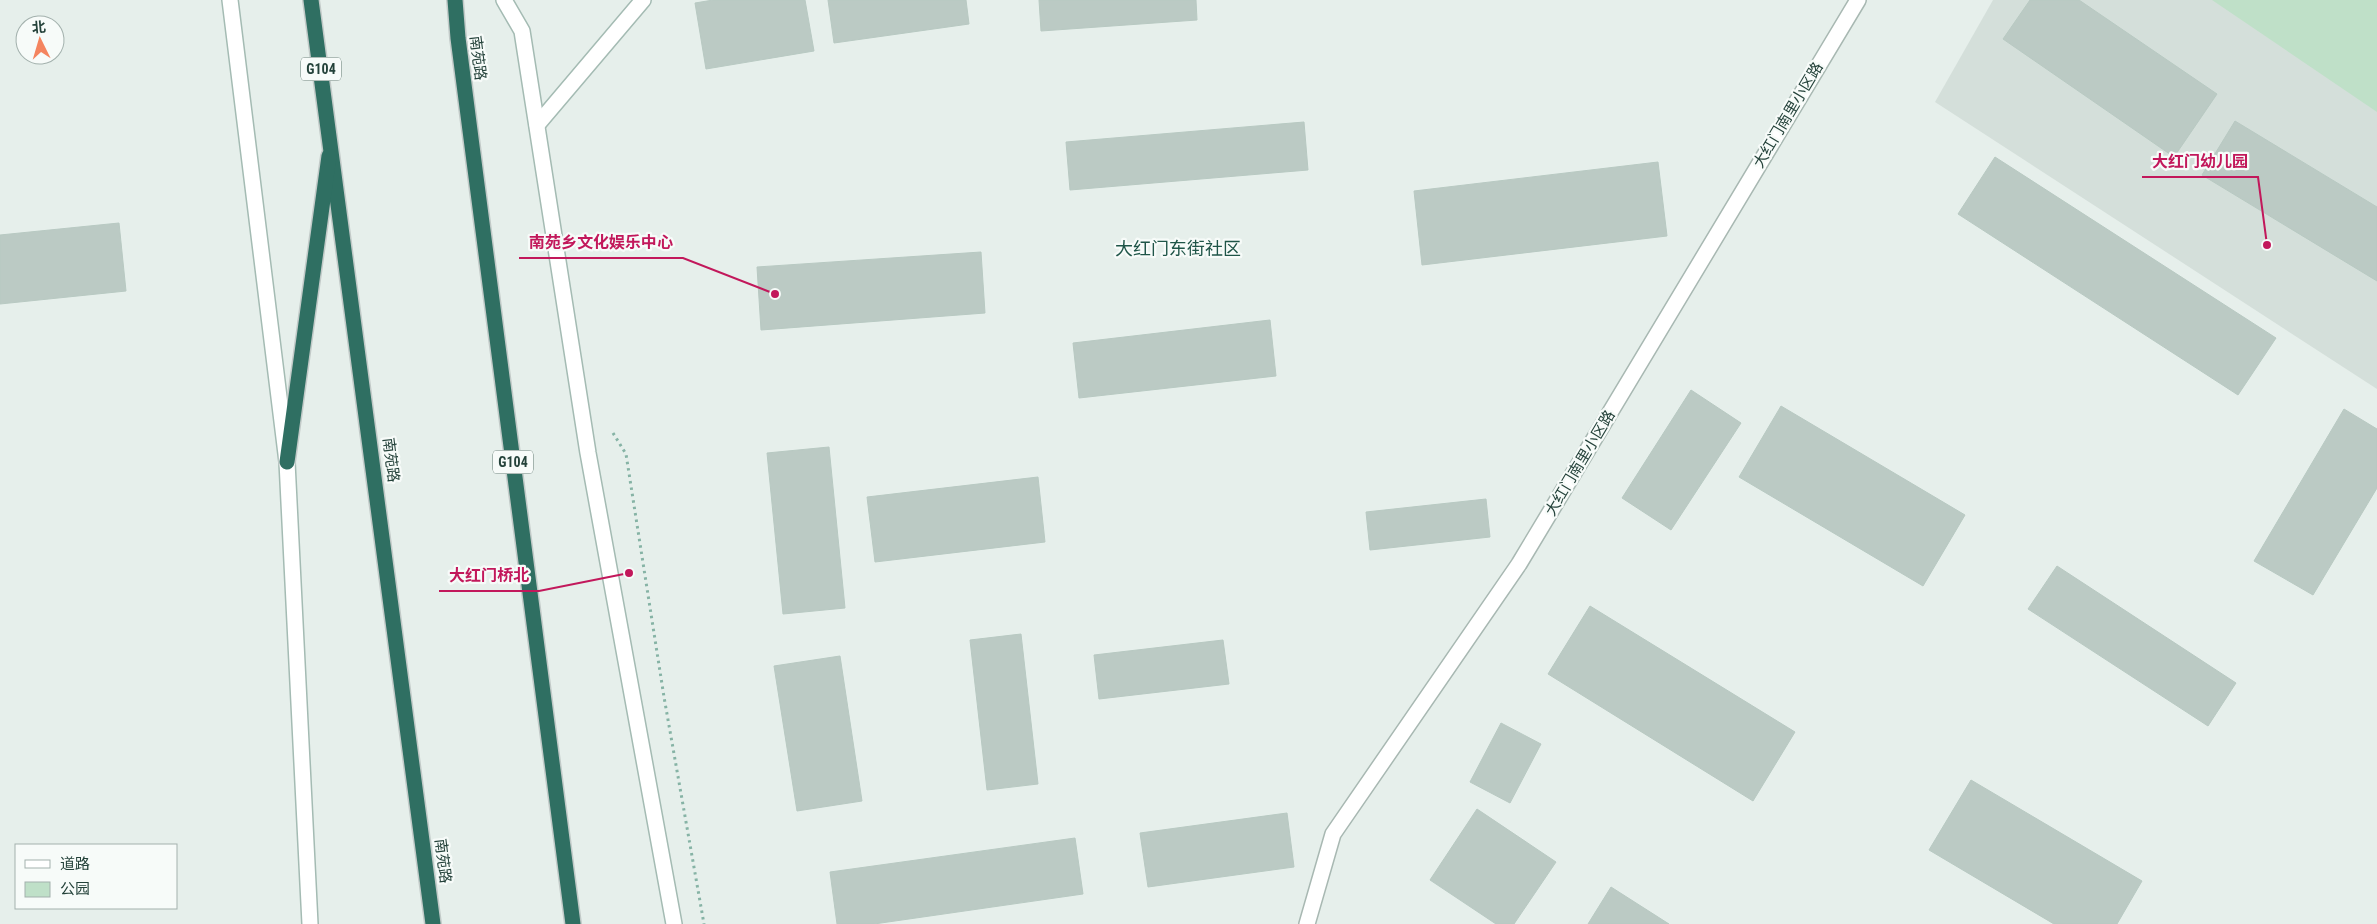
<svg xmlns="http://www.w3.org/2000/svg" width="2377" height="924" font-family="'Roboto Condensed','Noto Sans SC',sans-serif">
  <rect width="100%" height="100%" fill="#e6efeb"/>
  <path fill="#d4dfda" d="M 1993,0 L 2377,0 L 2377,389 L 1935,102 Z"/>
  <path fill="#bfe0c8" d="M 2212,0 L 2377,0 L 2377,112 Z"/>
  <g fill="#bbcac4" stroke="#b8c9c2">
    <path d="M 713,0 L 805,0 L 814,51 L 706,69 L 695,3 Z"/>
    <path d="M 828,0 L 966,0 L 969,24 L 834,43 Z"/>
    <path d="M 1039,0 L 1196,0 L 1197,20 L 1041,31 Z"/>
    <path d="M 2030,0 L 2079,0 L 2217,94 L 2174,157 L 2003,39 Z"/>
    <path d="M 2235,121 L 2377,207 L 2377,281 L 2202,175 Z"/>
    <path d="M 1304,122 L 1308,170 L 1070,190 L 1066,142 Z"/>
    <path d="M 1995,157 L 2276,338 L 2238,395 L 1958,214 Z"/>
    <path d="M 1658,162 L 1667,236 L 1422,265 L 1414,191 Z"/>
    <path d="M 119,223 L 126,291 L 0,304 L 0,235 Z"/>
    <path d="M 981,252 L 985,313 L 761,330 L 757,267 Z"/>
    <path d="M 1270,320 L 1276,376 L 1079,398 L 1073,343 Z"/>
    <path d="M 1691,390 L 1741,423 L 1671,530 L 1622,498 Z"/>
    <path d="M 1781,406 L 1965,515 L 1923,586 L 1739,477 Z"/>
    <path d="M 2344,409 L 2377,429 L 2377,488 L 2313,595 L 2254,561 Z"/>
    <path d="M 829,447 L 845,608 L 783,614 L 767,453 Z"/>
    <path d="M 1038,477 L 1045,542 L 875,562 L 867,497 Z"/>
    <path d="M 1486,499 L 1490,537 L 1370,550 L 1366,512 Z"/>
    <path d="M 2057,566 L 2236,683 L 2208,726 L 2028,609 Z"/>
    <path d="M 1590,606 L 1795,732 L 1753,801 L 1548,674 Z"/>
    <path d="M 1021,634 L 1038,784 L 987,790 L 970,640 Z"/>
    <path d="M 1223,640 L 1229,684 L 1099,699 L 1094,655 Z"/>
    <path d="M 840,656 L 862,801 L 797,811 L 774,666 Z"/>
    <path d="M 1501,723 L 1541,744 L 1510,803 L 1470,782 Z"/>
    <path d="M 1971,780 L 2142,881 L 2117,924 L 2054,924 L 1929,850 Z"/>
    <path d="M 1477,809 L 1556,862 L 1514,924 L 1496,924 L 1430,880 Z"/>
    <path d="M 1287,813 L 1294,867 L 1148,887 L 1140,833 Z"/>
    <path d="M 1075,838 L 1083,894 L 874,924 L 837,924 L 830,872 Z"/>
    <path d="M 1611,887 L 1669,924 L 1588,924 Z"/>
  </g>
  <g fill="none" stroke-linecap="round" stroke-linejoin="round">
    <defs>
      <path id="street" d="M 1307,924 L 1333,834 L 1519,564 L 1858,0"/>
      <g id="secondary">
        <path d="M 230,0 L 287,462 L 310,924"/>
        <path d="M 504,0 L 522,31 L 588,453 L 674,924"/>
        <path d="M 537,125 L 643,0"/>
      </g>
      <g id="highway">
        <path d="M 311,0 L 433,924"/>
        <path d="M 455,0 L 458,38 L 573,924"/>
        <path d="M 287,462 L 329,156"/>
      </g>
    </defs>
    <use href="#street" stroke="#a8b8b2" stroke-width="18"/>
    <use href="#secondary" stroke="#a4bbb3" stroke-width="18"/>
    <use href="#highway" stroke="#c2cac8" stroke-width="18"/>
    <path stroke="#86b3a5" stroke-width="3" stroke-dasharray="2.5 4" stroke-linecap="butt" d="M 613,433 L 626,454 L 664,697 L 704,924"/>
    <use href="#street" stroke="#fff" stroke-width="15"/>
    <use href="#secondary" stroke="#fff" stroke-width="15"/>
    <use href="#highway" stroke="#2f6f62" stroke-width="15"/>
  </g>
  <g text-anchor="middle" stroke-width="4.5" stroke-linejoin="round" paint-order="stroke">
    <g fill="#f7fbf9" stroke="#637a73" stroke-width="1">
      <rect x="301" y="57.5" width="40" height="23" rx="4"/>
      <rect x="493" y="450.5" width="40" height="23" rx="4"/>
    </g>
    <g font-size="14" font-weight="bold" fill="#24423a">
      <text x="321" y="74">G104</text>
      <text x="513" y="467">G104</text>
    </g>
    <g font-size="15" fill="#24423a" stroke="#f7fbf9">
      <text transform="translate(478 58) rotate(83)" y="5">南苑路</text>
      <text transform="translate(1788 115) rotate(-59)" y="5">大红门南里小区路</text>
      <text transform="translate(391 460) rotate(83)" y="5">南苑路</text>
      <text transform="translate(1580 463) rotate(-59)" y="5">大红门南里小区路</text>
      <text transform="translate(443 861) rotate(83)" y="5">南苑路</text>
    </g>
    <g font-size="18" fill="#1f5548" stroke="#f7fbf9">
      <text x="1178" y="255">大红门东街社区</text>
    </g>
  </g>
  <path fill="none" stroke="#c2185b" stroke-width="2" d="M2267 245L2258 177H2142M775 294L683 258H519M629 573L539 591H439"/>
  <g fill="#c2185b" stroke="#f7fbf9" stroke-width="2">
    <circle cx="2267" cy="245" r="5"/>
    <circle cx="775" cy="294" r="5"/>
    <circle cx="629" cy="573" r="5"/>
  </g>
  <g font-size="16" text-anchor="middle" font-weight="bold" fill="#c2185b" stroke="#f7fbf9" stroke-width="4.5" stroke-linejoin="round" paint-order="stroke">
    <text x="2200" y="167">大红门幼儿园</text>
    <text x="601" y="248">南苑乡文化娱乐中心</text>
    <text x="489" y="581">大红门桥北</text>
  </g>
  <rect x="15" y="844" width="162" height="65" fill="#f7fbf9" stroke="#a3b1ad"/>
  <rect x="25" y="860" width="25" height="8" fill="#ffffff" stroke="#a3b1ad"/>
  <text x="60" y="869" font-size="15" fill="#24423a">道路</text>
  <rect x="25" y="882" width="25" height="15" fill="#bfe0c8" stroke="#a3b1ad"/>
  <text x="60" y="894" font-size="15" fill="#24423a">公园</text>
  <g transform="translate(40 40) rotate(355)"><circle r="24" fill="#f7fbf9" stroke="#a3b1ad"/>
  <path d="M0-4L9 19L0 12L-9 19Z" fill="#f4845f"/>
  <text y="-8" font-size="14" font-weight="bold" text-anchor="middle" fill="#24423a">北</text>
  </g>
</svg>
